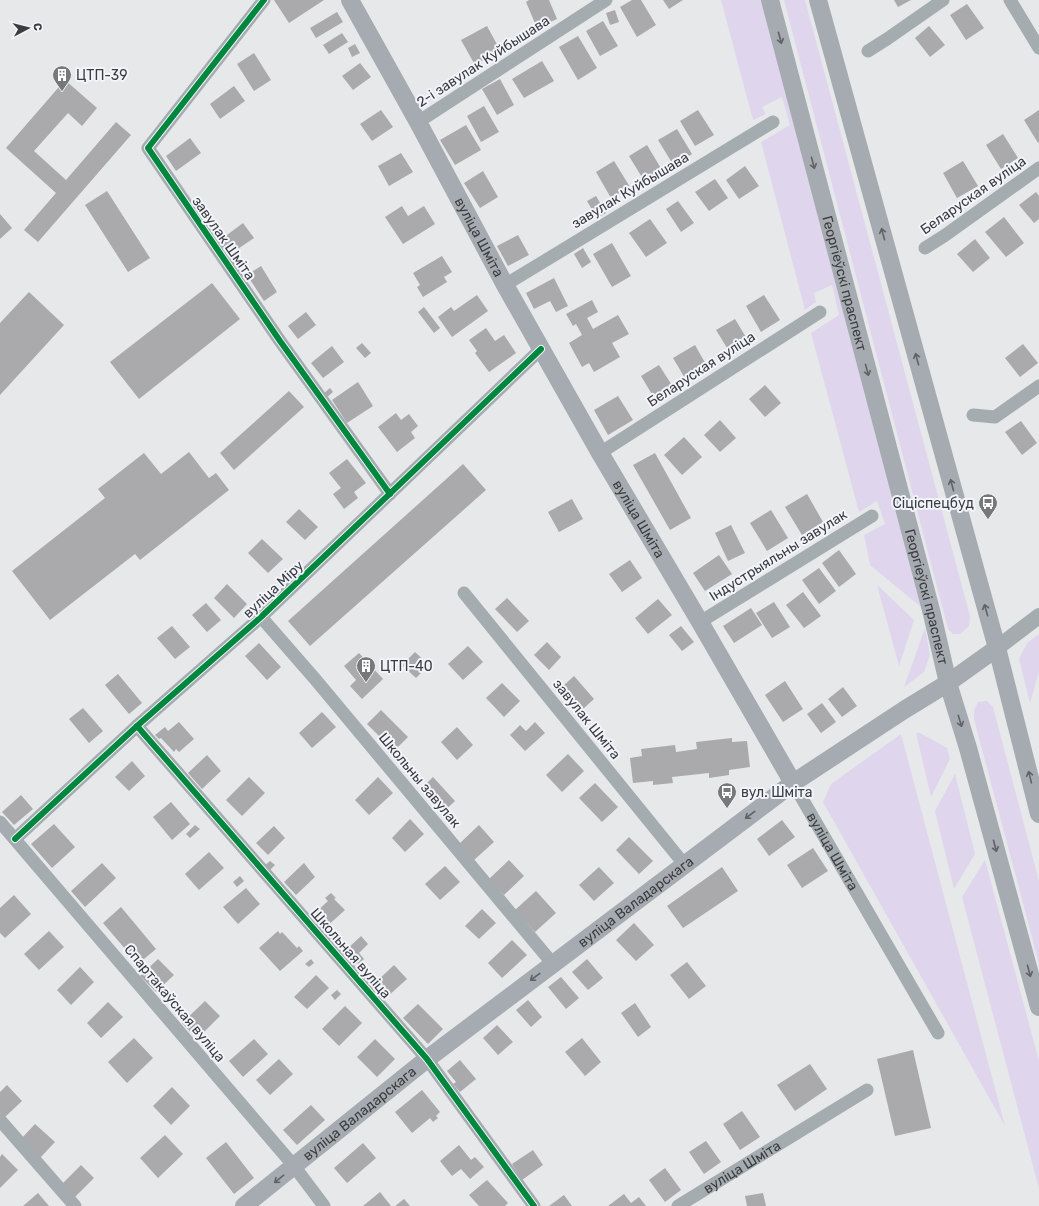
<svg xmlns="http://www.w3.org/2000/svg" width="1039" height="1206" font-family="Rubik,sans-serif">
  <rect width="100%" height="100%" fill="#e6e8ea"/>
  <g fill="#dfd6ed">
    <path d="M 721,0 L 761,0 L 921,607 L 870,565 L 864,535 L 885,524 L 877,501 L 859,512 L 811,333 L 839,315 L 832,285 L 814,293 L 816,302 L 805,310 L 761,142 L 790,125 L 782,97 L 762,107 L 766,114 L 753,120 Z"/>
    <path d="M 784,0 L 805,0 L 970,616 L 969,626 L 960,634 L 953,634 L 948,629 Z"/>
    <path d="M 877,585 L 914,620 L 899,666 Z"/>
    <path d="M 925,628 L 930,655 L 924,672 L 904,687 Z"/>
    <path d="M 1039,634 L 1039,672 L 1030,703 L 1019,659 L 1027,643 Z"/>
    <path d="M 987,701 L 993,707 L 1039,881 L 1039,964 L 974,719 L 974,710 L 978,702 Z"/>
    <path d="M 916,733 L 920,733 L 947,748 L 950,759 L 931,797 Z"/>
    <path d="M 901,734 L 1005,1126 L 823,802 L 831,784 Z"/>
    <path d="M 955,774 L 975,854 L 954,889 L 935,811 Z"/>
    <path d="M 985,860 L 1039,1061 L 1039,1189 L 962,897 Z"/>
  </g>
  <g fill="#aaaaac">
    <path d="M 274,0 L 324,0 L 289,23 Z"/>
    <path d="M 529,0 L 549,0 L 557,19 L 537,28 L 526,2 Z"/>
    <path d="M 632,0 L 641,0 L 656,25 L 637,37 L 620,7 Z"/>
    <path d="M 663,0 L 683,0 L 669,9 Z"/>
    <path d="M 894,0 L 911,0 L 898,7 Z"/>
    <path d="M 967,4 L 984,28 L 966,40 L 950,15 Z"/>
    <path d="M 615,10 L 619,22 L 610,25 L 606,13 Z"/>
    <path d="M 337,12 L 343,22 L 316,38 L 310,28 Z"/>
    <path d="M 603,21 L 618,46 L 600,56 L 586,31 Z"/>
    <path d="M 487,26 L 500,50 L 475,65 L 461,40 Z"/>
    <path d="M 929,26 L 945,45 L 930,57 L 915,38 Z"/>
    <path d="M 342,33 L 348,42 L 329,54 L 323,45 Z"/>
    <path d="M 578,36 L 597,68 L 578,80 L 559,47 Z"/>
    <path d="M 355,44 L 360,53 L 352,57 L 348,48 Z"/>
    <path d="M 254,53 L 271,80 L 254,91 L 237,64 Z"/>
    <path d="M 542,61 L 554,81 L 524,98 L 512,79 Z"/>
    <path d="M 360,63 L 371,77 L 353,90 L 342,76 Z"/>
    <path d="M 500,79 L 514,105 L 497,115 L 482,89 Z"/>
    <path d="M 65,80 L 97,108 L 82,126 L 68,113 L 34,151 L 66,180 L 116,122 L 131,135 L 38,242 L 24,230 L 56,193 L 6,148 Z"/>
    <path d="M 234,86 L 245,101 L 220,119 L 210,104 Z"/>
    <path d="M 484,106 L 499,132 L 481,142 L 467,116 Z"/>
    <path d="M 381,110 L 393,127 L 372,141 L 360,124 Z"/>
    <path d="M 698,110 L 714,135 L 695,146 L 680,121 Z"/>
    <path d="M 1039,110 L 1039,142 L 1038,143 L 1024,120 Z"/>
    <path d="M 466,125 L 481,150 L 455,165 L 440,140 Z"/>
    <path d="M 677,129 L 692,154 L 674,166 L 658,140 Z"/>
    <path d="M 1003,134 L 1018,158 L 1001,169 L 986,145 Z"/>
    <path d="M 190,138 L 201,153 L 176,171 L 166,156 Z"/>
    <path d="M 647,145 L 662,170 L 653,176 L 651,174 L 643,179 L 629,156 Z"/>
    <path d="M 401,153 L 413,172 L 389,186 L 378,166 Z"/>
    <path d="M 614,161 L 630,187 L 611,198 L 596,172 Z"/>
    <path d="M 963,161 L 978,186 L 957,198 L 943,173 Z"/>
    <path d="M 745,166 L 759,186 L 739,199 L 726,180 Z"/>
    <path d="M 483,171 L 498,197 L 480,208 L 464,183 Z"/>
    <path d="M 715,179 L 728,198 L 709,211 L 695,192 Z"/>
    <path d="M 107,191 L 150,258 L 128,272 L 85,205 Z"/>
    <path d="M 1036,192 L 1039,196 L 1039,219 L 1034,223 L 1019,205 Z"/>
    <path d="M 596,196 L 606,213 L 597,218 L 587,201 Z"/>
    <path d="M 678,201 L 694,223 L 681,232 L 666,209 Z"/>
    <path d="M 402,206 L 408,216 L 424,206 L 435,224 L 403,244 L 385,217 Z"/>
    <path d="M 0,214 L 12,228 L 0,239 Z"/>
    <path d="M 1004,217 L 1024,243 L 1006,257 L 985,232 Z"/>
    <path d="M 650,219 L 667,243 L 646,257 L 629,233 Z"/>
    <path d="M 243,223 L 254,238 L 229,255 L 219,241 Z"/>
    <path d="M 518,235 L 529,255 L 508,266 L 497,246 Z"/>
    <path d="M 975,239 L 990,258 L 973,272 L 957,254 Z"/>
    <path d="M 612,243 L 631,276 L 612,287 L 593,254 Z"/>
    <path d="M 583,248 L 591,262 L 582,268 L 574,254 Z"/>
    <path d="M 442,256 L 452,272 L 444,277 L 447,282 L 423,297 L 417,287 L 420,285 L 413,273 Z"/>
    <path d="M 261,266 L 277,292 L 264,301 L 247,275 Z"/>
    <path d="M 554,278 L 568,306 L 556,312 L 550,301 L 534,309 L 526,293 Z"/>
    <path d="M 212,283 L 240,319 L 139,399 L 110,362 Z"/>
    <path d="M 29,292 L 64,325 L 0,395 L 0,323 Z"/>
    <path d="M 477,295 L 488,311 L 452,337 L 438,317 L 451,307 L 454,311 Z"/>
    <path d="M 764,295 L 780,320 L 761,332 L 746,306 Z"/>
    <path d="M 592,300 L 598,312 L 587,318 L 593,329 L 618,315 L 629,334 L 612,343 L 620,357 L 594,372 L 589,363 L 582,367 L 569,343 L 582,335 L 576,324 L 573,326 L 566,314 Z"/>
    <path d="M 424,307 L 440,328 L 434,333 L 418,312 Z"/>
    <path d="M 306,312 L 316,325 L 298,339 L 288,326 Z"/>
    <path d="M 735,319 L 750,344 L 732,356 L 716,330 Z"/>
    <path d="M 486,328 L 495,341 L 504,335 L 516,353 L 489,372 L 475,353 L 477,351 L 469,340 Z"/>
    <path d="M 362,343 L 371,353 L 365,358 L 356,348 Z"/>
    <path d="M 1023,344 L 1038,363 L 1020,377 L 1005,358 Z"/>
    <path d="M 695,345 L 708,368 L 686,380 L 673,358 Z"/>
    <path d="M 332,346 L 344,362 L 323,378 L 311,363 Z"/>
    <path d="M 659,365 L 675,390 L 656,401 L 641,376 Z"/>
    <path d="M 358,382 L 373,406 L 347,423 L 332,400 Z"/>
    <path d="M 765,385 L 781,403 L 765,417 L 749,399 Z"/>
    <path d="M 330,388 L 333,392 L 326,398 L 323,394 Z"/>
    <path d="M 289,391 L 304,407 L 234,470 L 220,453 Z"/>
    <path d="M 618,396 L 633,420 L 608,435 L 594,410 Z"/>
    <path d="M 396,413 L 401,420 L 409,414 L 418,426 L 411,432 L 415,438 L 397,452 L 378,427 Z"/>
    <path d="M 720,420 L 736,438 L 720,452 L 704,435 Z"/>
    <path d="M 1021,421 L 1037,443 L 1022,455 L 1005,432 Z"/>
    <path d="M 684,437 L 702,457 L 682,475 L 664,455 Z"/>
    <path d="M 189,452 L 209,478 L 216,473 L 229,490 L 140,560 L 135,554 L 50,620 L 12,571 L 105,498 L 98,489 L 144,453 L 161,474 Z"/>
    <path d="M 655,453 L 691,518 L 670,530 L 633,465 Z"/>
    <path d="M 347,459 L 366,483 L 354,492 L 358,498 L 344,509 L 333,494 L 341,488 L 329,473 Z"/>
    <path d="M 463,464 L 486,490 L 310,646 L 288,621 Z"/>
    <path d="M 807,494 L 823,522 L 802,535 L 785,507 Z"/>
    <path d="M 572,499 L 583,519 L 559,532 L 548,512 Z"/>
    <path d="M 299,509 L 318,527 L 305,540 L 286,522 Z"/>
    <path d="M 771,510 L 788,538 L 767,551 L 750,523 Z"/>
    <path d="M 731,525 L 745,553 L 728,561 L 715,533 Z"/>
    <path d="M 262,539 L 283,559 L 268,573 L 248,553 Z"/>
    <path d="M 839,550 L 856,574 L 839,587 L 822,563 Z"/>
    <path d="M 719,555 L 732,574 L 705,591 L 693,573 Z"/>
    <path d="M 630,560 L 642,578 L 622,592 L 609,574 Z"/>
    <path d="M 819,568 L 836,591 L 819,604 L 802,580 Z"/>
    <path d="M 227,584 L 247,604 L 234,618 L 214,598 Z"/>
    <path d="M 803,592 L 821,616 L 804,628 L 786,605 Z"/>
    <path d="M 507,598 L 529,621 L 517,632 L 495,609 Z"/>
    <path d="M 658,599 L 672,615 L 648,634 L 635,618 Z"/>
    <path d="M 774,602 L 790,627 L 772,638 L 756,613 Z"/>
    <path d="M 206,603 L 221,620 L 207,632 L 192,615 Z"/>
    <path d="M 751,608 L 762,625 L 734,643 L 723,626 Z"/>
    <path d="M 172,626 L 190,647 L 175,659 L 157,638 Z"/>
    <path d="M 681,626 L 694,642 L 682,651 L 669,635 Z"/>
    <path d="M 547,642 L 561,657 L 549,670 L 534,655 Z"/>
    <path d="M 259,643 L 281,667 L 267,680 L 245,656 Z"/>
    <path d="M 468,646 L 483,662 L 463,680 L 448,664 Z"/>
    <path d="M 415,652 L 429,665 L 416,678 L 402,665 Z"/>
    <path d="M 359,653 L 383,679 L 362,699 L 350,686 L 356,680 L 344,666 Z"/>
    <path d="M 118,674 L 142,703 L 129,714 L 105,685 Z"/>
    <path d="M 574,676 L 594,699 L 583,709 L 562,687 Z"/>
    <path d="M 785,681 L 803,709 L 783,722 L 765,695 Z"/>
    <path d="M 502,683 L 520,701 L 504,717 L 486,698 Z"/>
    <path d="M 843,687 L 857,706 L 842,717 L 828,699 Z"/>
    <path d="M 822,703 L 836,722 L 821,733 L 807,714 Z"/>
    <path d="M 83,708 L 103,731 L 89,743 L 69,719 Z"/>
    <path d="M 381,710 L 408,737 L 394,751 L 367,724 Z"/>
    <path d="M 322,712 L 336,727 L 312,748 L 299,733 Z"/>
    <path d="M 179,722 L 194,739 L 179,752 L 176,749 L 174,752 L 161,738 L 159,739 L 155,735 L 165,727 L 168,731 Z"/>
    <path d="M 535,722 L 545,733 L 525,751 L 510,735 L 520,725 L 526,731 Z"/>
    <path d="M 457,727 L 473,745 L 457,760 L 441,742 Z"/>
    <path d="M 732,738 L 732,742 L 747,741 L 750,767 L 729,770 L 729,775 L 709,778 L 709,773 L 672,777 L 673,783 L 653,785 L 653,781 L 633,783 L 630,758 L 642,756 L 641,749 L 675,745 L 676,752 L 697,749 L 696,742 Z"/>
    <path d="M 568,754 L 584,771 L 562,792 L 546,775 Z"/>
    <path d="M 207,755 L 221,771 L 202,789 L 188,773 Z"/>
    <path d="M 132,761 L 145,776 L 129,791 L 115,777 Z"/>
    <path d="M 249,777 L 265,793 L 242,816 L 226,800 Z"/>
    <path d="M 378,777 L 393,793 L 369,815 L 355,800 Z"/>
    <path d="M 433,777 L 455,801 L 443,812 L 421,789 Z"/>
    <path d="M 595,783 L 618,807 L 602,822 L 579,798 Z"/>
    <path d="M 21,795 L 33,809 L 14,825 L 2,812 Z"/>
    <path d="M 171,802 L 190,824 L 172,840 L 153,817 Z"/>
    <path d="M 410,819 L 424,834 L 405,852 L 392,838 Z"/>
    <path d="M 782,820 L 795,837 L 769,856 L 757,839 Z"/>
    <path d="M 54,824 L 75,847 L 52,868 L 31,844 Z"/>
    <path d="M 195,825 L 200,829 L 190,838 L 186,834 Z"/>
    <path d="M 479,825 L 494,842 L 474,860 L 459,844 Z"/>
    <path d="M 274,826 L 285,838 L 268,855 L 256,843 Z"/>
    <path d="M 629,837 L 653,861 L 639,874 L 616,850 Z"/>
    <path d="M 813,848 L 828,871 L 802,888 L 787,865 Z"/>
    <path d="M 209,852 L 224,868 L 199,890 L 185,874 Z"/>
    <path d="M 509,860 L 524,876 L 504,895 L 489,879 Z"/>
    <path d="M 270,861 L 275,865 L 268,872 L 263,867 Z"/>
    <path d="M 102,863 L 116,878 L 85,907 L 71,891 Z"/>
    <path d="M 304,863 L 315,877 L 296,895 L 284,882 Z"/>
    <path d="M 445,866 L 460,882 L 440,900 L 425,884 Z"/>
    <path d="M 599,867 L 614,883 L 594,901 L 579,885 Z"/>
    <path d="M 722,867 L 738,891 L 683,928 L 667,906 Z"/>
    <path d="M 240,876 L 244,881 L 237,887 L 233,882 Z"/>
    <path d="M 246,888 L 260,904 L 238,924 L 223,907 Z"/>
    <path d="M 536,891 L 556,913 L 535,932 L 515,910 Z"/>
    <path d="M 331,893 L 336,898 L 334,899 L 345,910 L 325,928 L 313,915 L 328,901 L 325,898 Z"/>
    <path d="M 14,895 L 31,914 L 5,938 L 0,933 L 0,908 Z"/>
    <path d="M 121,907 L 156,949 L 138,964 L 103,923 Z"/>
    <path d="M 482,909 L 496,923 L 479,939 L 465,926 Z"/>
    <path d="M 634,923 L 654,945 L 636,961 L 616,940 Z"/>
    <path d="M 49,931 L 64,947 L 39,970 L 24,954 Z"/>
    <path d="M 278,931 L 280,934 L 282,932 L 297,948 L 299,946 L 303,951 L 280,971 L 259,948 Z"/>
    <path d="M 335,935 L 339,939 L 333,943 L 330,940 Z"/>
    <path d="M 361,936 L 368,944 L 359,953 L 364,959 L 358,964 L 357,963 L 354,966 L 351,963 L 353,962 L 344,952 Z"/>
    <path d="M 512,940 L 527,955 L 502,978 L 488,963 Z"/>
    <path d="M 158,959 L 174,975 L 156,992 L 140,976 Z"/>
    <path d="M 311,959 L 314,963 L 309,967 L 305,964 Z"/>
    <path d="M 587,959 L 603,978 L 588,990 L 572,972 Z"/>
    <path d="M 687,962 L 706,986 L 689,999 L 670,975 Z"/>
    <path d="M 394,965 L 407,979 L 387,997 L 374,984 Z"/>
    <path d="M 80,967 L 94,982 L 71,1005 L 57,990 Z"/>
    <path d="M 316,975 L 329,988 L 307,1009 L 294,997 Z"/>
    <path d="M 561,977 L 579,998 L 566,1009 L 548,987 Z"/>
    <path d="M 337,990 L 341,994 L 335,1000 L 331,995 Z"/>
    <path d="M 528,1000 L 542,1017 L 531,1027 L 516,1010 Z"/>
    <path d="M 205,1001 L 220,1016 L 197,1039 L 182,1023 Z"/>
    <path d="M 108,1002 L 123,1017 L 101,1038 L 87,1023 Z"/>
    <path d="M 635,1003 L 651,1027 L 638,1037 L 621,1013 Z"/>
    <path d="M 418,1004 L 443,1029 L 428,1044 L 403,1018 Z"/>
    <path d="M 345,1006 L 362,1023 L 339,1046 L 322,1029 Z"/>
    <path d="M 497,1025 L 513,1042 L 498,1055 L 483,1038 Z"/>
    <path d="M 134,1038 L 153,1058 L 127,1083 L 108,1062 Z"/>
    <path d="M 582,1038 L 601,1062 L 585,1076 L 565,1052 Z"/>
    <path d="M 254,1039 L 268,1054 L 243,1077 L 229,1061 Z"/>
    <path d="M 375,1039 L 395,1059 L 377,1077 L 357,1057 Z"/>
    <path d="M 913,1050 L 931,1128 L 895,1136 L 877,1059 Z"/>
    <path d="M 279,1059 L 293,1074 L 270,1095 L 256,1080 Z"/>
    <path d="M 460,1060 L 476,1079 L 460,1092 L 453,1084 L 456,1082 L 447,1071 Z"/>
    <path d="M 810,1064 L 827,1089 L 795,1111 L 777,1085 Z"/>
    <path d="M 7,1085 L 22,1101 L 4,1118 L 0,1113 L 0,1092 Z"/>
    <path d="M 172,1087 L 190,1106 L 171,1125 L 153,1106 Z"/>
    <path d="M 422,1090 L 440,1112 L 436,1116 L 438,1118 L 433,1122 L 430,1118 L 412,1133 L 395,1112 Z"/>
    <path d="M 311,1105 L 325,1120 L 297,1145 L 283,1130 Z"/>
    <path d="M 742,1111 L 760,1137 L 740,1150 L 723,1124 Z"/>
    <path d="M 35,1124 L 55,1142 L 40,1158 L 21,1139 Z"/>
    <path d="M 165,1135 L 183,1154 L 158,1178 L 140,1158 Z"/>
    <path d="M 706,1141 L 721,1162 L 704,1174 L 689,1152 Z"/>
    <path d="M 226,1142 L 254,1178 L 234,1194 L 206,1158 Z"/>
    <path d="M 363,1143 L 376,1158 L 347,1183 L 334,1168 Z"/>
    <path d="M 459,1145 L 471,1160 L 475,1157 L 484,1167 L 470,1179 L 461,1169 L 452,1176 L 440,1161 Z"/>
    <path d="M 533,1150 L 543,1165 L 522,1180 L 512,1164 Z"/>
    <path d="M 2,1154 L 18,1170 L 0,1188 L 0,1157 Z"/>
    <path d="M 81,1165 L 94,1178 L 74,1198 L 61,1185 Z"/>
    <path d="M 665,1168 L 681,1190 L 665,1202 L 649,1180 Z"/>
    <path d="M 487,1180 L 508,1203 L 505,1206 L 479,1206 L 469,1195 Z"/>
    <path d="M 380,1192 L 391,1206 L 363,1206 Z"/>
    <path d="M 38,1193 L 49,1206 L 23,1206 Z"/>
    <path d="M 763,1193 L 766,1206 L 747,1206 L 745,1196 Z"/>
    <path d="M 624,1194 L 631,1203 L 639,1197 L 646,1206 L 608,1206 Z"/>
    <path d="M 564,1195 L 572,1206 L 549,1206 Z"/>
    <path d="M 404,1199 L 410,1206 L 395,1206 Z"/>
  </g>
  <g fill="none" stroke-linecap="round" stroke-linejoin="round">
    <g stroke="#a5acb0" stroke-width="13">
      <path d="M 264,0 L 148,148 L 280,341 L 390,494"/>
      <path d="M 1010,0 L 1039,48"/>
      <path d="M 868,51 L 887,39 L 943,0"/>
      <path d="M 418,122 L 606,0"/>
      <path d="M 925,248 L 944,236 L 1039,168"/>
      <path d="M 505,285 L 773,122"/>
      <path d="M 973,415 L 995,417 L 1039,386"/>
      <path d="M 600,453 L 820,312"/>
      <path d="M 464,593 L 684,864"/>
      <path d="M 261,617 L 315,679 L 553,964"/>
      <path d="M 700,622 L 872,516"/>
      <path d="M 137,726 L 427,1059 L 534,1206"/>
      <path id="s1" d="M 793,783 L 938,1033"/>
      <path d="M 0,822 L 294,1166 L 324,1206"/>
      <path d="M 15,839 L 137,726 L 261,617 L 541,349"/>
      <path d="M 0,1120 L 75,1206"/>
      <path id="s2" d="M 678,1206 L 867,1090"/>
    </g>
    <path stroke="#a5acb0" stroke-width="16" d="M 997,648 L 1039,616"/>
    <g stroke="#a5abb0" stroke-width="18">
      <path id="s3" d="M 350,0 L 418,122 L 505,285 L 600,453 L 700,622 L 793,783"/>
      <path id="s4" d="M 770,0 L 932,614 L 948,683 L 968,748 L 1039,1007"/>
      <path d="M 818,0 L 997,648 L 1039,814"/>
      <path id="s5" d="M 244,1206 L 427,1059 L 793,783 L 904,710 L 948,683 L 997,648"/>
    </g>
    <defs>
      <g id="cycleway">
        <path d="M 264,0 L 148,148 L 280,341 L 390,494"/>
        <path d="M 137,726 L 427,1059 L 534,1206"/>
        <path d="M 15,839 L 137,726 L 261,617 L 541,349"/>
      </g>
    </defs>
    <use href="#cycleway" stroke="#f1f4fa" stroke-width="8"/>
    <use href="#cycleway" stroke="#00873e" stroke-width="6"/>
  </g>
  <defs><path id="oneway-shaft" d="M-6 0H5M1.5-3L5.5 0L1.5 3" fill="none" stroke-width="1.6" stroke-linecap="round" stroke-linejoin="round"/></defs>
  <g stroke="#606366">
    <use href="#oneway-shaft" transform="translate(780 38) rotate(75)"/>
    <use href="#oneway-shaft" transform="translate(813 163) rotate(75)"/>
    <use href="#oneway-shaft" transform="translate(883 234) rotate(-105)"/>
    <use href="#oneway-shaft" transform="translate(917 359) rotate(-105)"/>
    <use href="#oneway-shaft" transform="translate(867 370) rotate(75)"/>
    <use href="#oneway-shaft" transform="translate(952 485) rotate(-105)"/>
    <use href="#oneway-shaft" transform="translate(986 610) rotate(-106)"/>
    <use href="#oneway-shaft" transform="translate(960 721) rotate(73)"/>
    <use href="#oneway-shaft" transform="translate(1030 777) rotate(-104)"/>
    <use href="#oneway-shaft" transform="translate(750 815) rotate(143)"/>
    <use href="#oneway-shaft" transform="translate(995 846) rotate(75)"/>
    <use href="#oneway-shaft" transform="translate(1029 971) rotate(75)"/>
    <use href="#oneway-shaft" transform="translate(535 977) rotate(143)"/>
    <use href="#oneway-shaft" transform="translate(279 1179) rotate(141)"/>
  </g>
  <defs>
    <symbol id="building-pin" viewBox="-11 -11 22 30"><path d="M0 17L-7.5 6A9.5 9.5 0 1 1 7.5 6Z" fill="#77787a" stroke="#f1f4fa"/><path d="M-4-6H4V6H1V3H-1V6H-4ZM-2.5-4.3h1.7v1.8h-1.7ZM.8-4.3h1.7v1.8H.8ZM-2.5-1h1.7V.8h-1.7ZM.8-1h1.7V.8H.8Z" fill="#fff"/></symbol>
    <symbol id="bus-pin" viewBox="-11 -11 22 30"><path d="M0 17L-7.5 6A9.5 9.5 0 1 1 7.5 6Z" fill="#77787a" stroke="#f1f4fa"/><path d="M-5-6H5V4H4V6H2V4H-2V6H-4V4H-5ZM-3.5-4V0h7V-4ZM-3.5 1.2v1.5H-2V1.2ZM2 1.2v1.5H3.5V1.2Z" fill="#fff"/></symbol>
  </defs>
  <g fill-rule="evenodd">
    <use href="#building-pin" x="51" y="64" width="22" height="30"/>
    <use href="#bus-pin" x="977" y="492" width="22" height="30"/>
    <use href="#building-pin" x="355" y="655" width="22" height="30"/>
    <use href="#bus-pin" x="716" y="781" width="22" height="30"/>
  </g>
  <g text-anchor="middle" stroke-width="4" stroke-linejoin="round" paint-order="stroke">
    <g font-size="14" fill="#3b3c3e" stroke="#f1f4fa">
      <text transform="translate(483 61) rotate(-33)" y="5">2-і завулак Куйбышава</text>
      <text transform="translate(630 190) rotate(-31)" y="5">завулак Куйбышава</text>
      <text transform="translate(973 195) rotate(-35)" y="5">Беларуская вуліца</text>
      <text transform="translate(224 238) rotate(55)" y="5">завулак Шміта</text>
      <text dy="5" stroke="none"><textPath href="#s3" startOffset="270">вуліца Шміта</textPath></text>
      <text dy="5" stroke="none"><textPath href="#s4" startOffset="293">Георгіеўскі праспект</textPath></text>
      <text transform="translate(701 369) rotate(-33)" y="5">Беларуская вуліца</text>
      <text dy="5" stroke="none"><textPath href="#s3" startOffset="594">вуліца Шміта</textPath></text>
      <text transform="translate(778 555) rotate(-32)" y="5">Індустрыяльны завулак</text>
      <text transform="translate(273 589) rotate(-43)" y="5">вуліца Міру</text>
      <text dy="5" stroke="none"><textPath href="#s4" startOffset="617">Георгіеўскі праспект</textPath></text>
      <text transform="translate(587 719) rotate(51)" y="5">завулак Шміта</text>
      <text transform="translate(420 780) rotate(50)" y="5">Школьны завулак</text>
      <text dy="5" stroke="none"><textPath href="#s1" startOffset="79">вуліца Шміта</textPath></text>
      <text dy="5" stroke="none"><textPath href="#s5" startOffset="496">вуліца Валадарскага</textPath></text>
      <text transform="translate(351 953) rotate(49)" y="5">Школьная вуліца</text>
      <text transform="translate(175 1003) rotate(50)" y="5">Спартакаўская вуліца</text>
      <text dy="5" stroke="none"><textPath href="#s5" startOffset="148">вуліца Валадарскага</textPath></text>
      <text dy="5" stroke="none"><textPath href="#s2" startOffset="75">вуліца Шміта</textPath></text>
    </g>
    <g font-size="14" fill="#3b3c3e" stroke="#f1f4fa" text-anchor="start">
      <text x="76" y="80">ЦТП-39</text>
      <text x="974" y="508" text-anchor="end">Сіціспецбуд</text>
      <text x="380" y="671">ЦТП-40</text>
      <text x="741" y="797">вул. Шміта</text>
    </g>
  </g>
  <g transform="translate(28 28) rotate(83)" stroke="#f1f4fa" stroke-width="3" paint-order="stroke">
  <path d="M0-3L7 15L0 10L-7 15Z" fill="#3b3c3e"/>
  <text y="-6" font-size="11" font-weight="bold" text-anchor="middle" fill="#3b3c3e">С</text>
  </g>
</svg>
